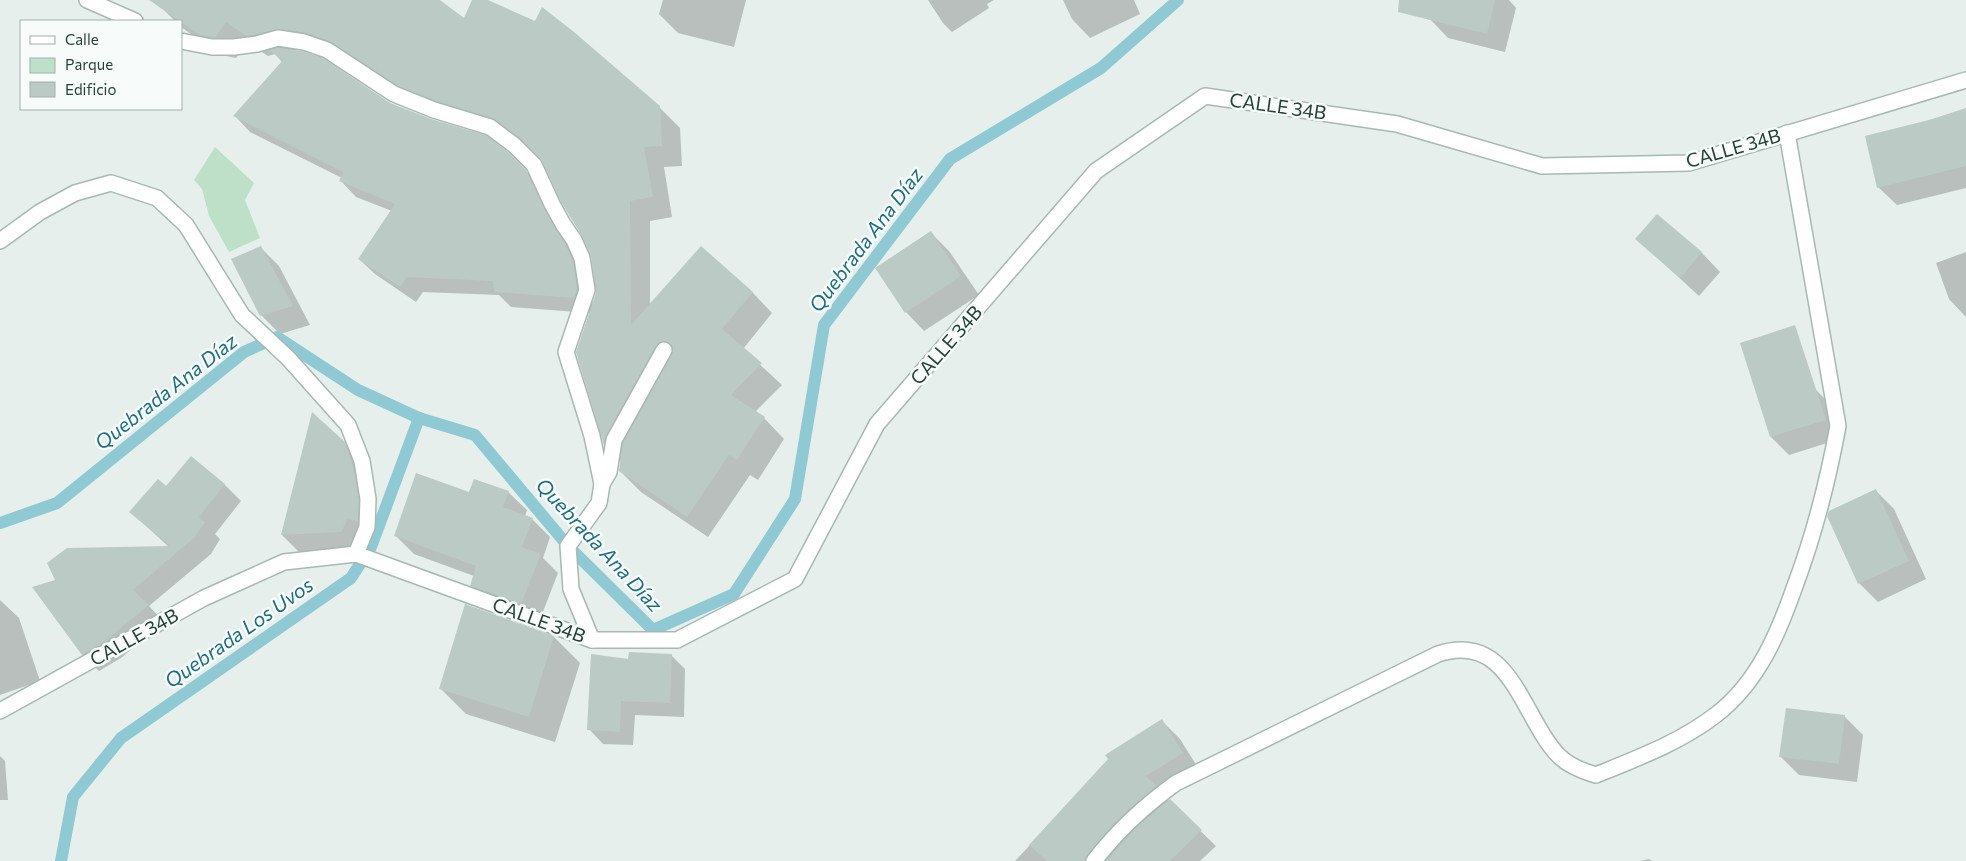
<svg xmlns="http://www.w3.org/2000/svg" width="1966" height="861" font-family="Commissioner,sans-serif">
  <rect width="100%" height="100%" fill="#e6efeb"/>
  <path fill="#bfe0c8" d="M 215,147 L 254,183 L 245,200 L 260,238 L 229,252 L 209,216 L 202,189 L 194,180 Z"/>
  <g fill="#0003" fill-rule="evenodd">
    <path d="M 165,0 L 438,0 L 566,114 L 659,107 L 680,128 L 682,166 L 664,167 L 672,217 L 650,221 L 650,305 L 752,292 L 772,313 L 743,349 L 782,385 L 755,412 L 764,418 L 784,439 L 758,480 L 750,475 L 708,537 L 641,492 L 620,471 L 621,462 L 605,445 L 577,352 L 590,313 L 511,307 L 499,295 L 423,292 L 416,302 L 375,274 L 359,259 L 392,211 L 356,197 L 341,181 L 342,178 L 250,132 L 235,116 L 282,62 L 275,54 L 268,56 L 247,42 L 236,58 L 221,55 L 181,27 L 181,21 L 175,21 L 160,6 ZM 301,49 L 352,61 L 420,106 L 515,138 L 540,157 L 584,235 L 592,256 L 597,293 L 593,306 L 588,277 L 542,188 L 507,153 L 390,104 L 292,51 Z"/>
    <path d="M 663,0 L 746,0 L 734,47 L 678,33 L 659,14 Z"/>
    <path d="M 928,0 L 994,0 L 987,4 L 989,8 L 952,32 L 943,23 Z"/>
    <path d="M 1063,0 L 1134,0 L 1140,14 L 1090,38 L 1072,19 Z"/>
    <path d="M 1435,0 L 1509,0 L 1516,8 L 1505,52 L 1448,38 L 1430,19 Z"/>
    <path d="M 1966,109 L 1966,188 L 1897,205 L 1878,187 L 1930,121 Z"/>
    <path d="M 1657,216 L 1702,253 L 1720,272 L 1699,296 L 1637,239 Z"/>
    <path d="M 930,232 L 949,251 L 979,295 L 924,331 L 906,312 L 876,268 Z"/>
    <path d="M 261,248 L 279,266 L 310,325 L 280,334 L 261,315 Z"/>
    <path d="M 1966,252 L 1966,317 L 1949,299 L 1936,263 Z"/>
    <path d="M 1815,389 L 1834,408 L 1843,438 L 1789,455 L 1771,437 Z"/>
    <path d="M 344,443 L 363,462 L 372,488 L 377,519 L 376,540 L 366,536 L 359,550 L 300,553 L 282,535 Z"/>
    <path d="M 191,458 L 225,485 L 241,501 L 215,534 L 220,539 L 211,554 L 149,606 L 164,622 L 121,658 L 99,671 L 82,654 L 35,588 L 170,548 L 131,512 L 166,488 Z"/>
    <path d="M 1876,491 L 1894,509 L 1926,579 L 1878,602 L 1859,583 Z"/>
    <path d="M 508,492 L 527,510 L 525,516 L 532,519 L 550,537 L 543,558 L 558,573 L 539,622 L 490,604 L 472,585 L 474,576 L 414,554 L 395,535 L 470,494 Z"/>
    <path d="M 0,600 L 19,618 L 40,681 L 0,695 Z"/>
    <path d="M 466,605 L 554,637 L 580,663 L 555,742 L 466,714 L 440,688 Z"/>
    <path d="M 671,655 L 685,669 L 684,717 L 635,715 L 633,745 L 603,744 L 589,729 L 630,660 Z"/>
    <path d="M 1844,716 L 1863,735 L 1857,782 L 1799,775 L 1781,757 Z"/>
    <path d="M 1162,721 L 1180,739 L 1200,771 L 1163,795 L 1216,846 L 1200,861 L 1015,861 L 1110,759 Z"/>
    <path d="M 0,756 L 5,761 L 8,800 L 0,800 Z"/>
    <path d="M 1649,859 L 1652,861 L 1640,861 Z"/>
  </g>
  <g fill="none" stroke-linecap="round" stroke-linejoin="round">
    <g stroke="#8ec9d4" stroke-width="12">
      <path d="M 0,523 L 57,503 L 244,352 L 277,337 L 358,390 L 419,418 L 475,435 L 568,546 L 653,630 L 734,594 L 795,499 L 824,325 L 950,159 L 1101,68 L 1178,0"/>
      <path d="M 61,861 L 73,797 L 121,738 L 351,578 L 371,547 L 419,418"/>
    </g>
  </g>
  <g fill="#bbcac4">
    <path d="M 149,0 L 440,0 L 464,18 L 472,0 L 488,0 L 535,21 L 542,7 L 574,32 L 660,106 L 662,146 L 644,147 L 653,197 L 630,201 L 631,325 L 701,246 L 753,292 L 722,329 L 762,363 L 731,395 L 765,417 L 737,460 L 729,455 L 687,517 L 619,471 L 623,443 L 672,355 L 672,346 L 664,341 L 656,345 L 606,435 L 604,446 L 576,352 L 596,293 L 591,256 L 582,236 L 560,200 L 542,161 L 520,138 L 493,118 L 437,101 L 398,86 L 330,41 L 306,33 L 279,29 L 247,36 L 226,22 L 215,38 L 200,35 Z"/>
    <path d="M 1399,0 L 1495,0 L 1487,34 L 1398,12 Z"/>
    <path d="M 279,48 L 302,51 L 323,58 L 390,103 L 431,119 L 486,135 L 508,152 L 526,170 L 544,208 L 566,245 L 573,261 L 577,289 L 574,298 L 494,292 L 493,281 L 407,277 L 400,287 L 358,259 L 395,204 L 339,181 L 343,172 L 233,116 L 283,60 L 269,50 Z"/>
    <path d="M 1966,108 L 1966,166 L 1877,188 L 1865,136 L 1929,120 Z"/>
    <path d="M 1657,214 L 1702,252 L 1680,278 L 1635,239 Z"/>
    <path d="M 931,231 L 961,276 L 905,313 L 875,268 Z"/>
    <path d="M 261,246 L 293,306 L 260,316 L 231,259 Z"/>
    <path d="M 1795,325 L 1826,420 L 1770,437 L 1740,343 Z"/>
    <path d="M 312,412 L 345,442 L 354,469 L 359,500 L 358,522 L 348,519 L 341,532 L 281,535 Z"/>
    <path d="M 191,456 L 225,484 L 199,517 L 205,522 L 195,537 L 133,590 L 149,605 L 104,642 L 82,655 L 32,587 L 55,580 L 47,563 L 67,548 L 170,546 L 129,512 L 158,479 L 166,486 Z"/>
    <path d="M 416,473 L 469,492 L 474,479 L 509,491 L 503,507 L 533,518 L 522,547 L 541,554 L 521,604 L 470,586 L 476,566 L 394,536 Z"/>
    <path d="M 1876,489 L 1909,561 L 1858,584 L 1827,516 L 1829,511 Z"/>
    <path d="M 465,604 L 554,636 L 529,717 L 439,689 Z"/>
    <path d="M 629,652 L 672,654 L 670,703 L 621,701 L 620,732 L 587,730 L 591,654 L 628,659 Z"/>
    <path d="M 1786,708 L 1845,715 L 1839,764 L 1779,757 Z"/>
    <path d="M 1162,719 L 1183,753 L 1146,776 L 1156,786 L 1115,822 L 1087,855 L 1085,861 L 1047,861 L 1029,845 L 1108,759 L 1105,755 Z"/>
    <path d="M 1170,799 L 1202,830 L 1170,861 L 1106,861 L 1138,826 Z"/>
  </g>
  <g fill="none" stroke-linecap="round" stroke-linejoin="round">
    <defs>
      <path id="service" d="M 0,241 L 40,212 L 75,193 L 111,183 L 157,198 L 186,225 L 242,315 L 288,358 L 348,425 L 362,461 L 368,499 L 367,527 L 356,554"/>
      <g id="minor">
        <path d="M 87,0 L 135,21"/>
        <path d="M 181,41 L 212,47 L 234,47 L 257,44 L 278,38 L 304,42 L 327,50 L 394,94 L 434,110 L 490,127 L 514,145 L 534,165 L 552,204 L 563,224 L 574,240 L 582,258 L 587,290 L 566,352 L 592,436 L 602,484 L 599,503 L 568,546 L 571,589 L 592,640"/>
        <path d="M 602,484 L 609,472 L 614,440 L 664,350"/>
        <path d="M 0,711 L 204,598 L 284,562 L 356,554 L 592,640 L 677,640 L 795,579 L 877,424 L 1096,171 L 1205,96 L 1397,124 L 1542,166 L 1689,163 L 1966,80"/>
        <path d="M 1094,861 C 1118,830 1144,806 1176,783 L 1438,654 C 1511,630 1521,717 1559,756 C 1569,766 1582,771 1596,775 C 1638,758 1681,742 1717,714 C 1759,681 1779,632 1796,583 C 1815,532 1828,480 1838,426 L 1787,133"/>
      </g>
    </defs>
    <use href="#service" stroke="#a8b8b2" stroke-width="18"/>
    <use href="#minor" stroke="#a8b8b2" stroke-width="18"/>
    <use href="#service" stroke="#fff" stroke-width="15"/>
    <use href="#minor" stroke="#fff" stroke-width="15"/>
  </g>
  <g text-anchor="middle" stroke-width="5" stroke-linejoin="round" paint-order="stroke">
    <g font-size="19" fill="#24423a" stroke="#f7fbf9">
      <text transform="translate(1278 106) rotate(8)" y="7">CALLE 34B</text>
      <text transform="translate(1733 148) rotate(-16)" y="7">CALLE 34B</text>
      <text transform="translate(946 345) rotate(-49)" y="7">CALLE 34B</text>
      <text transform="translate(539 620) rotate(20)" y="7">CALLE 34B</text>
      <text transform="translate(134 637) rotate(-29)" y="7">CALLE 34B</text>
    </g>
    <g font-size="20" font-style="italic" fill="#1c6f80" stroke="#f7fbf9">
      <text transform="translate(866 240) rotate(-53)" y="7">Quebrada Ana Díaz</text>
      <text transform="translate(166 392) rotate(-38)" y="7">Quebrada Ana Díaz</text>
      <text transform="translate(599 545) rotate(47)" y="7">Quebrada Ana Díaz</text>
      <text transform="translate(239 633) rotate(-35)" y="7">Quebrada Los Uvos</text>
    </g>
  </g>
  <rect x="20" y="20" width="162" height="90" fill="#f7fbf9" stroke="#a3b1ad"/>
  <rect x="30" y="36" width="25" height="8" fill="#ffffff" stroke="#a3b1ad"/>
  <text x="65" y="45" font-size="15" fill="#24423a">Calle</text>
  <rect x="30" y="58" width="25" height="15" fill="#bfe0c8" stroke="#a3b1ad"/>
  <text x="65" y="70" font-size="15" fill="#24423a">Parque</text>
  <rect x="30" y="82" width="25" height="15" fill="#bbcac4" stroke="#a3b1ad"/>
  <text x="65" y="95" font-size="15" fill="#24423a">Edificio</text>
</svg>
